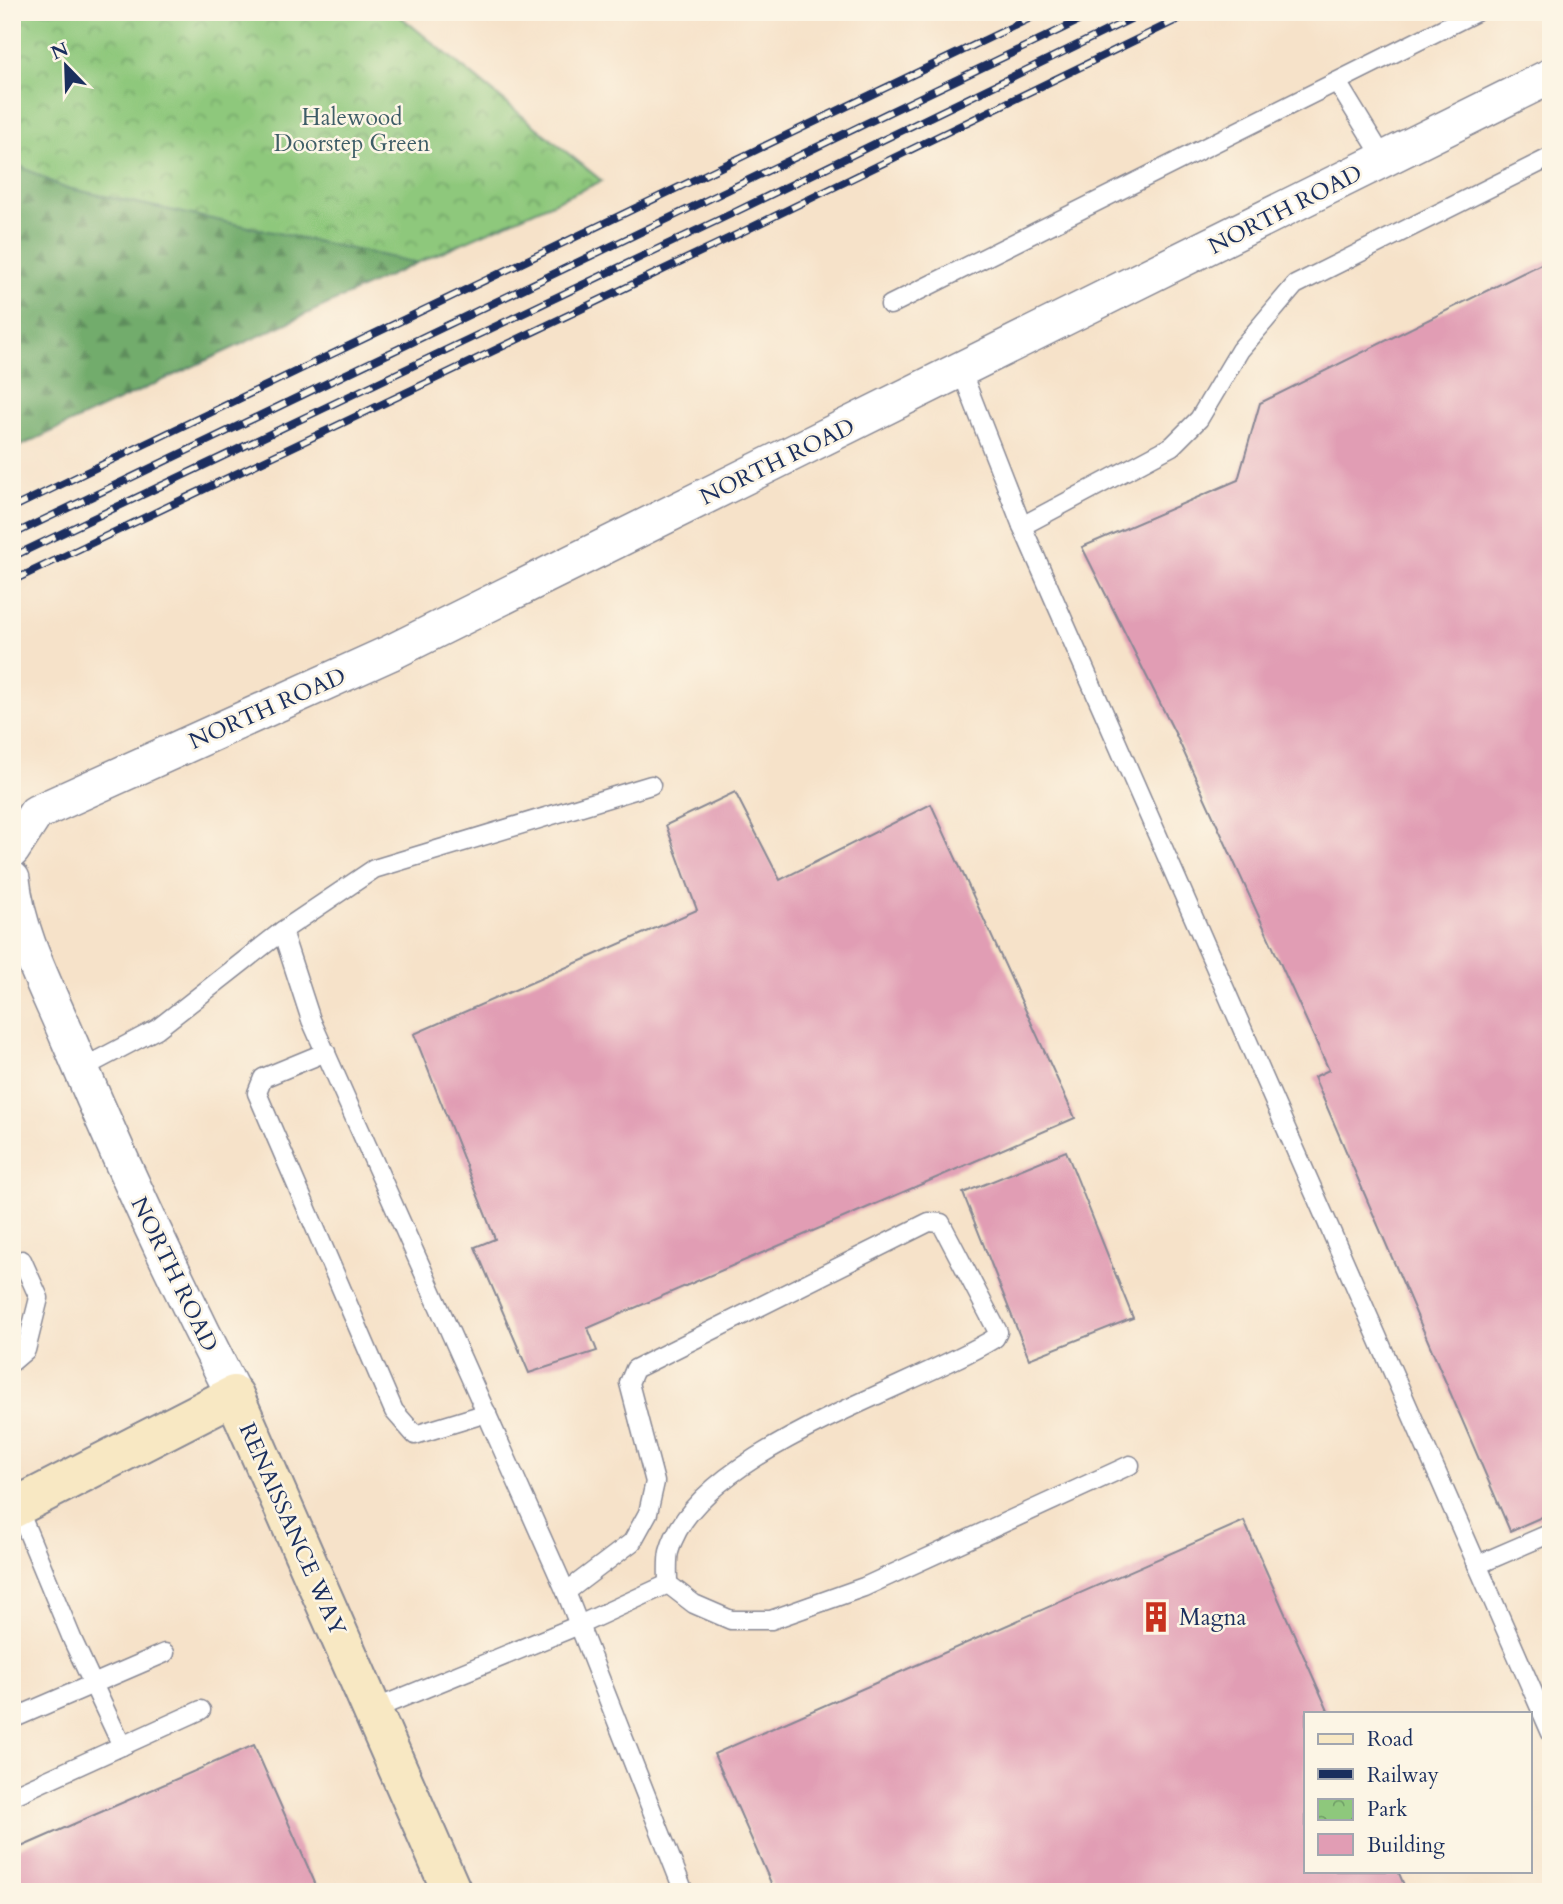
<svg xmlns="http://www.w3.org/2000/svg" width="1563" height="1904" font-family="Cardo,serif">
  <defs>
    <pattern id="forest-firs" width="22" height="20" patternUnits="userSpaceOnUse" patternTransform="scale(1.75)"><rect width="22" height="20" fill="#72ac6c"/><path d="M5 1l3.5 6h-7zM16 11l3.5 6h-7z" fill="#5d8c5c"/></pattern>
    <pattern id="park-crowns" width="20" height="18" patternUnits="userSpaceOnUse" patternTransform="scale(1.75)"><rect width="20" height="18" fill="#8ec87c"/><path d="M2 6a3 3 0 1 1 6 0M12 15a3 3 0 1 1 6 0" fill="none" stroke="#73a369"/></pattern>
  </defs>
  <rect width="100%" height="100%" fill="#fcf5e5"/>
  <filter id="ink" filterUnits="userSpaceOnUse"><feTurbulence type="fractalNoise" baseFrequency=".0143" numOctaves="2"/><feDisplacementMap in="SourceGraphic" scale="14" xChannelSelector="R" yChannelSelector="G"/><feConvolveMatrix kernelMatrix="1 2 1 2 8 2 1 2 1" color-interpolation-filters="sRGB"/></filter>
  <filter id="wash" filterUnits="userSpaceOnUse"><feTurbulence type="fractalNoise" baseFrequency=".00686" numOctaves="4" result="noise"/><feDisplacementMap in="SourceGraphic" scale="28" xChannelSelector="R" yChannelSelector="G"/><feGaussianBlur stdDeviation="1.57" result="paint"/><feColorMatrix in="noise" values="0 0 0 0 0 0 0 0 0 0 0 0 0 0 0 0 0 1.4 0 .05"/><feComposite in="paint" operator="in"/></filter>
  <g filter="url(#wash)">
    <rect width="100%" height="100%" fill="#f6e2c9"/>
    <path fill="url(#forest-firs)" stroke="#466e65" stroke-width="2" d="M 12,151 L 417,263 L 12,450 Z"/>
    <path fill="url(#park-crowns)" stroke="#547c6d" stroke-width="2" d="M 12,12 L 395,12 L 602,181 L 417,263 L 62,187 L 12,162 Z"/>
    <g id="blocks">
      <g fill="#e19db4">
        <path d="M 1551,259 L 1551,1513 L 1510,1531 L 1314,1077 L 1329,1070 L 1176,735 L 1082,547 L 1238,480 L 1260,403 Z"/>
        <path d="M 735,792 L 780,880 L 931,804 L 1075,1118 L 588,1328 L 597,1351 L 529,1373 L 475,1247 L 495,1239 L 414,1034 L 697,910 L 666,825 Z"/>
        <path d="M 1066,1151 L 1133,1318 L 1029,1359 L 963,1193 Z"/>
        <path d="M 1244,1521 L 1329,1713 L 1306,1713 L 1306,1871 L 1398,1871 L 1407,1892 L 775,1892 L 714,1754 Z"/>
        <path d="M 254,1745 L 319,1892 L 12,1892 L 12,1851 Z"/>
      </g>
    </g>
  </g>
  <g filter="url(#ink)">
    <use href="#blocks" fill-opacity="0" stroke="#888894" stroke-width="2"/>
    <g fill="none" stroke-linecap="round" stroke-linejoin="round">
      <defs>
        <g id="lane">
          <path d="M 1337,82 L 1384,159"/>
          <path d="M 890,305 L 1476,12"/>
          <path d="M 961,370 L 1022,526 L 1551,1733"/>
          <path d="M 1022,526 L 1172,446 L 1199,419 L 1240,350 L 1295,285 L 1551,157"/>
          <path d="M 282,931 L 311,1020 L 566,1592 L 684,1892"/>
          <path d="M 326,1052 L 263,1078 L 257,1093 L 394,1411 L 415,1435 L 487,1413"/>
          <path d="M 81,1069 L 157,1029 L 282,931 L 374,869 L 651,785"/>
          <path d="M 12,1264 L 22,1260 L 39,1298 L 26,1350 L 12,1362"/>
          <path d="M 17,1506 L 73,1641 L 122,1746"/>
          <path d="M 1477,1565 L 1551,1533"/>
          <path d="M 668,1584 L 694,1604 L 731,1620 L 771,1620 L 864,1587 L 1130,1465"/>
          <path d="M 566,1592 L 632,1542 L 648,1513 L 655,1482 L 629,1383 L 635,1369 L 929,1222 L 941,1223 L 998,1332 L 995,1338 C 912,1389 695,1452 669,1552 C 667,1561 668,1574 668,1584"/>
          <path d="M 372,1710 L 579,1625 L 668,1584"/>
          <path d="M 12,1719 L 165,1653"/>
          <path d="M 12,1796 L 201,1710"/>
        </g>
        <g id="street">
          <path d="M 12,850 L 36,813 L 390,653 L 1551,76"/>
          <path d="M 12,879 C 18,935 46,986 68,1038 C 119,1159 174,1278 234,1395"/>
        </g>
        <path id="secondary" d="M 12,1509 L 234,1395 L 452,1892"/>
      </defs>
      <use href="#lane" stroke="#888894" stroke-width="21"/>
      <use href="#street" stroke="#888894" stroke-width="38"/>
      <use href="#secondary" stroke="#888894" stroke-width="42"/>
      <use href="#lane" stroke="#fff" stroke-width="18"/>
      <use href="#street" stroke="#fff" stroke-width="35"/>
      <use href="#secondary" stroke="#f8e8c3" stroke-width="38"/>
      <defs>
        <g id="rail">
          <path d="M 12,508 L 1043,12"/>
          <path d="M 12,535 L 1097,12"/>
          <path d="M 12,557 L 731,214 L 1145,12"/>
          <path d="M 12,581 L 740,233 L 1193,12"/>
        </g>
      </defs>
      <use href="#rail" stroke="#1b2f5e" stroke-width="8"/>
      <use href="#rail" stroke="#fcf5e5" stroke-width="5" stroke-dasharray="16" stroke-linecap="butt"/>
    </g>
  </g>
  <defs>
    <symbol id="building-bare" viewBox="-9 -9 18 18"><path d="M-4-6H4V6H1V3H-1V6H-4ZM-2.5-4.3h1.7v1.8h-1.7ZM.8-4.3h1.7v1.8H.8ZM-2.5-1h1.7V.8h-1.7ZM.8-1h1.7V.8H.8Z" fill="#c8321e" stroke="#fcf5e5" stroke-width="2.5" paint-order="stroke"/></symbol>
  </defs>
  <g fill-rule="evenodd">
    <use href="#building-bare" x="1134" y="1595" width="44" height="44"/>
  </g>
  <g text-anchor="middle" stroke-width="5" stroke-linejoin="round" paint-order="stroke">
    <g font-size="23" fill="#3e5d67" stroke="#fcf5e5">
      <text x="352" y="125">Halewood<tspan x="352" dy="26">Doorstep Green</tspan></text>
    </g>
    <g font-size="23" fill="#1b2f5e" stroke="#fcf5e5">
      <text transform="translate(1285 209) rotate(-27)" y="8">NORTH ROAD</text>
      <text transform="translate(777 461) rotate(-26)" y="8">NORTH ROAD</text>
      <text transform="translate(267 708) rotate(-24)" y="8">NORTH ROAD</text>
      <text transform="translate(175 1274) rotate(64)" y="8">NORTH ROAD</text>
      <text transform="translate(293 1529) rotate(66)" y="8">RENAISSANCE WAY</text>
    </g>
    <g font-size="23" fill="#1b2f5e" stroke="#fcf5e5" text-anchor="start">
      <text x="1179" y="1625">Magna</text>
    </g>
  </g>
  <rect width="1563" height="1904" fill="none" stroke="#fcf5e5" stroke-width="42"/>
  <rect x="1304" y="1712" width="228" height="161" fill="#fcf5e5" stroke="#a2a6af" stroke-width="2"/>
  <rect x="1318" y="1734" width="35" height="10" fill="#f8e8c3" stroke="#a2a6af" stroke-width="2"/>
  <text x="1367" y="1746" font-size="21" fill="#1b2f5e">Road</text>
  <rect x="1318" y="1769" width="35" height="10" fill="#1b2f5e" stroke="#a2a6af" stroke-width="2"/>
  <text x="1367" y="1782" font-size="21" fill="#1b2f5e">Railway</text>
  <rect x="1318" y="1799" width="35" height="21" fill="url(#park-crowns)" stroke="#a2a6af" stroke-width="2"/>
  <text x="1367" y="1816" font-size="21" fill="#1b2f5e">Park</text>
  <rect x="1318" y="1834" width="35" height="21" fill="#e19db4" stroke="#a2a6af" stroke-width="2"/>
  <text x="1367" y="1852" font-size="21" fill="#1b2f5e">Building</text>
  <g transform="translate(66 66) rotate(337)" stroke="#fcf5e5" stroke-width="5" paint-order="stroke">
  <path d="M0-5L12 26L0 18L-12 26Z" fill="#1b2f5e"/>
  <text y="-10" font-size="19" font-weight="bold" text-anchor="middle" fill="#1b2f5e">N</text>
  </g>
</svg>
